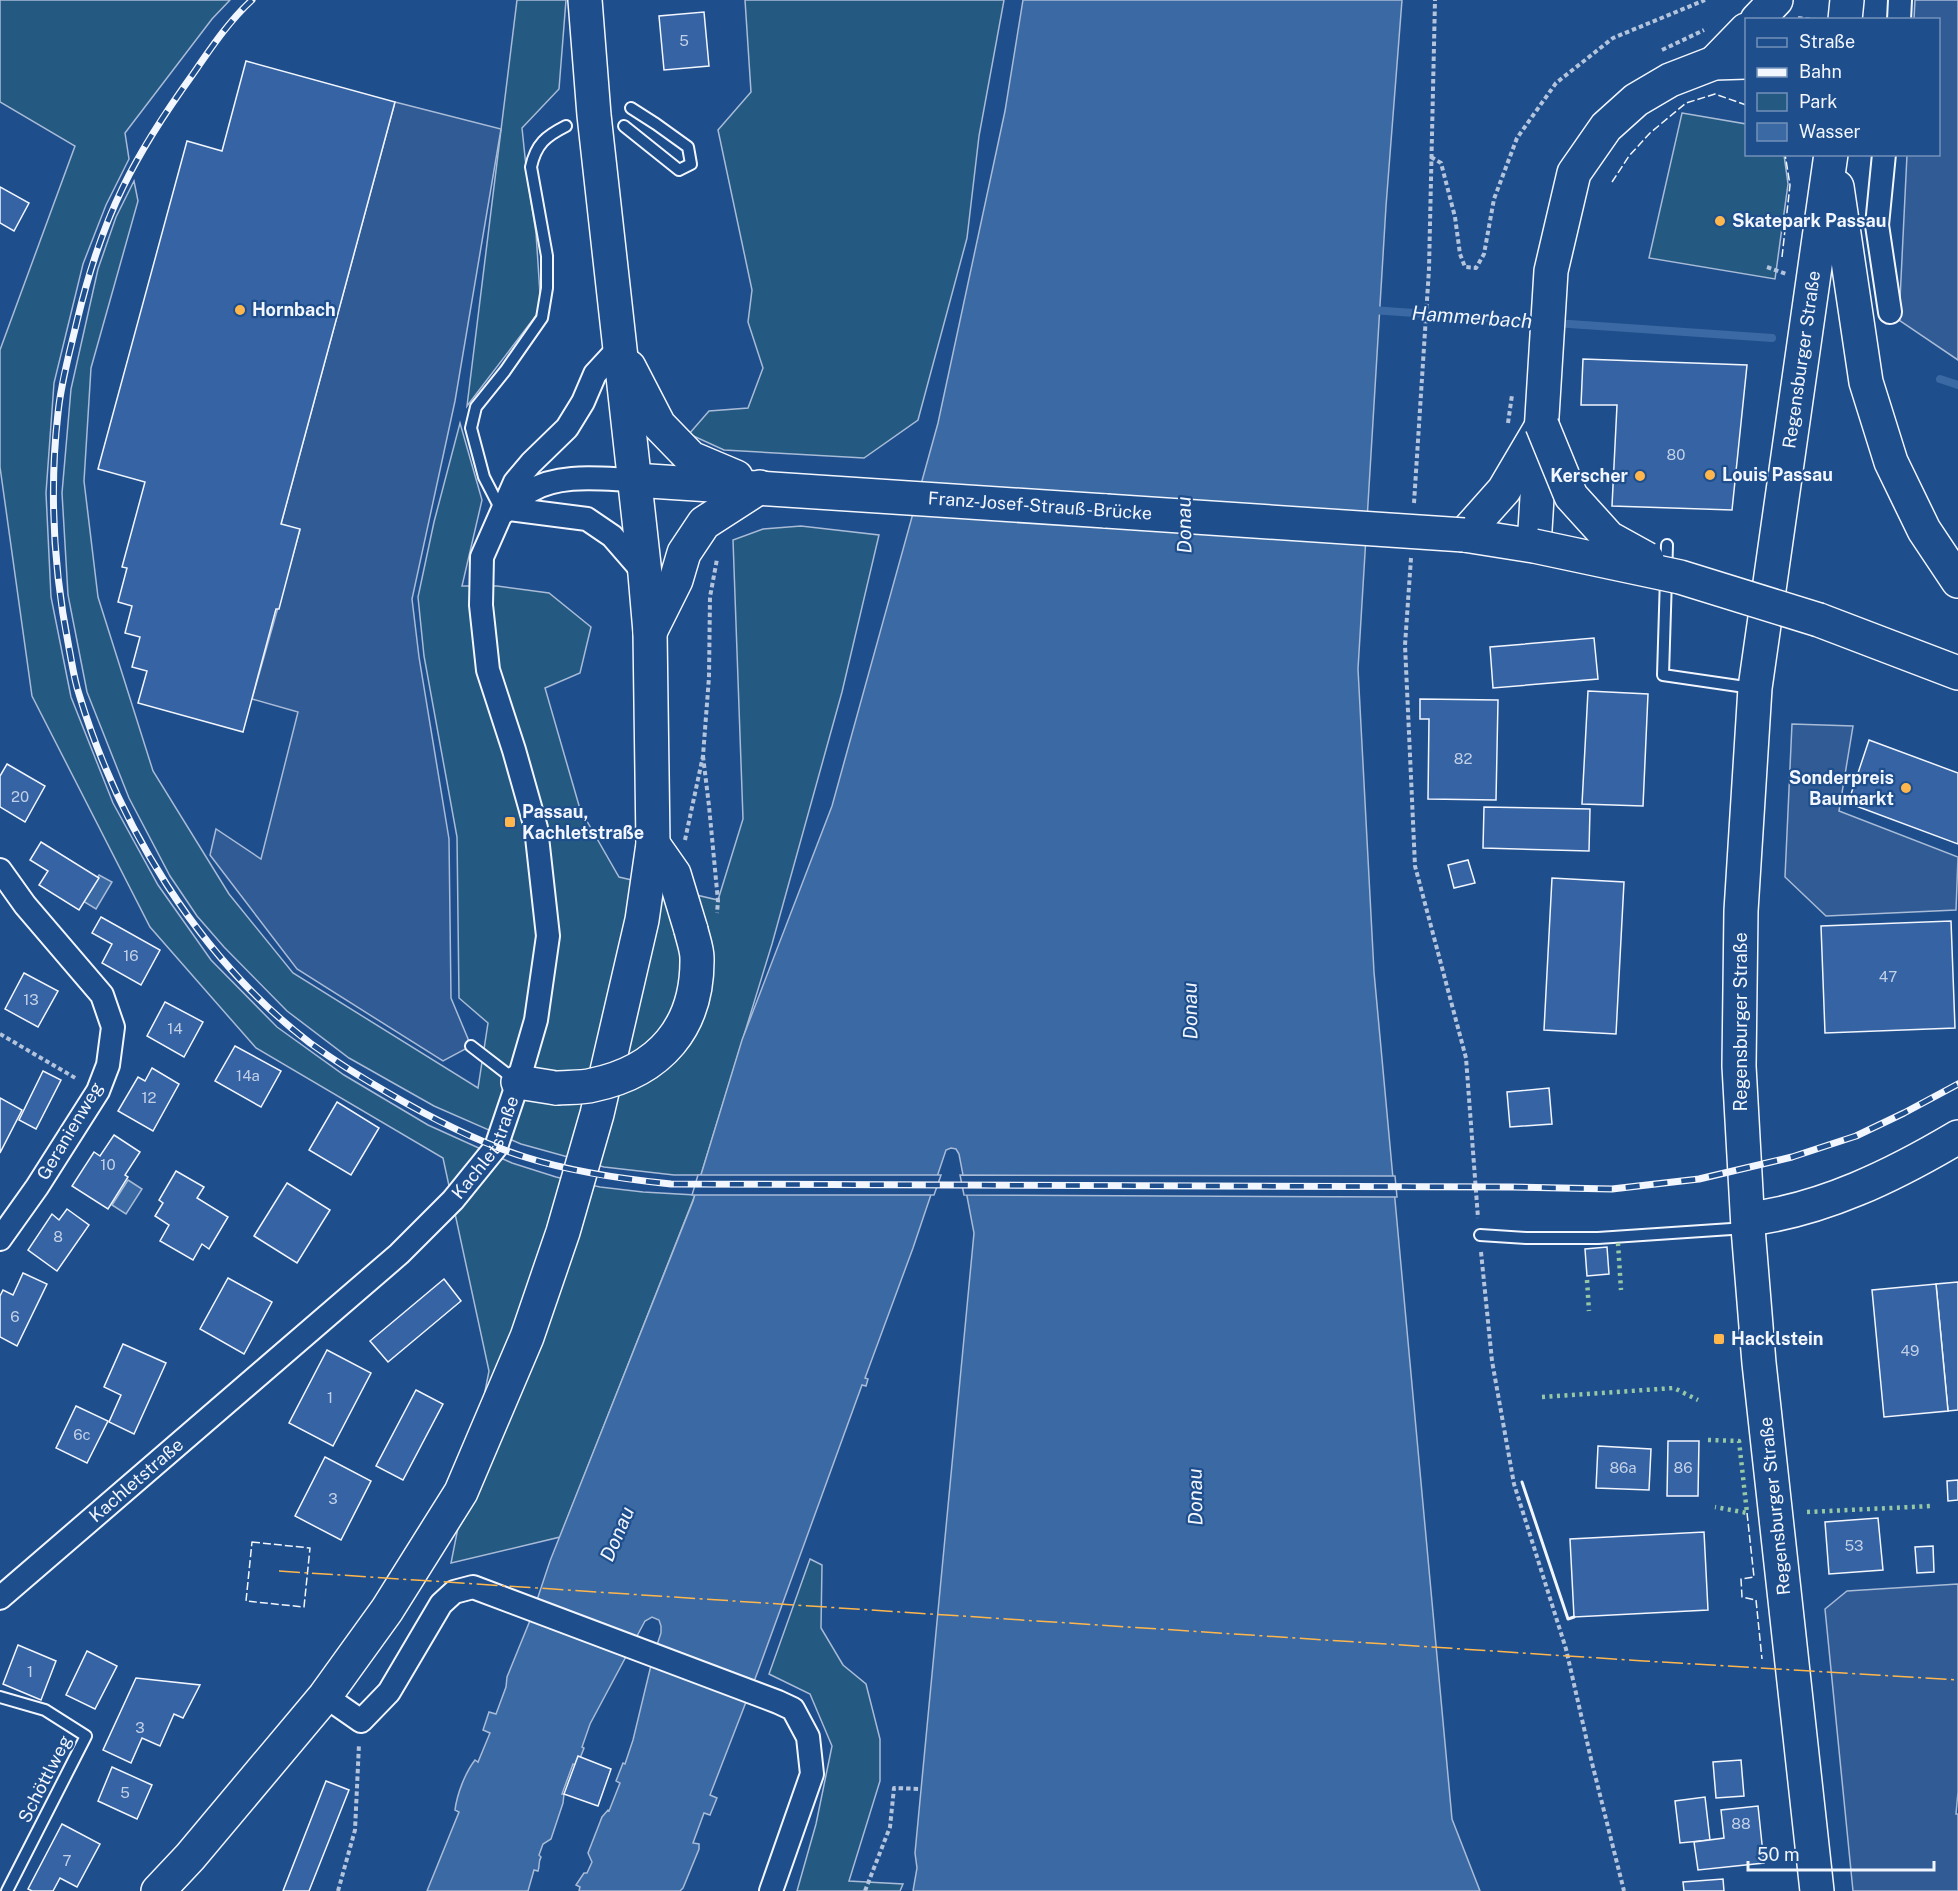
<svg xmlns="http://www.w3.org/2000/svg" width="1958" height="1891" font-family="'Public Sans',sans-serif">
  <rect width="100%" height="100%" fill="#1f4e8c"/>
  <g fill="#245a82" stroke="#a8bbd7" stroke-width="1.5">
    <path d="M 0,0 L 230,0 L 212,19 L 125,133 L 129,159 L 106,205 L 83,264 L 54,383 L 46,493 L 51,597 L 71,697 L 113,803 L 158,885 L 211,960 L 277,1027 L 344,1075 L 428,1125 L 512,1163 L 556,1177 L 600,1187 L 643,1192 L 695,1195 L 560,1537 L 451,1563 L 489,1371 L 443,1158 L 256,1048 L 150,927 L 32,696 L 0,467 L 0,350 L 75,146 L 0,102 Z"/>
    <path d="M 517,0 L 566,0 L 559,89 L 522,128 L 527,176 L 536,233 L 541,309 L 467,406 Z"/>
    <path d="M 745,0 L 1004,0 L 979,136 L 967,238 L 918,420 L 864,458 L 724,450 L 689,434 L 709,411 L 748,408 L 763,368 L 748,322 L 752,290 L 718,130 L 751,92 Z"/>
    <path d="M 1682,113 L 1746,124 L 1746,154 L 1784,155 L 1788,184 L 1775,279 L 1649,258 Z"/>
    <path d="M 134,181 L 138,201 L 91,368 L 84,481 L 98,597 L 153,771 L 229,894 L 293,973 L 478,1088 L 488,1023 L 459,998 L 457,837 L 424,656 L 418,597 L 434,522 L 460,423 L 482,500 L 462,586 L 497,586 L 549,593 L 591,627 L 580,673 L 545,688 L 580,809 L 619,877 L 718,900 L 743,819 L 733,540 L 763,529 L 801,526 L 879,535 L 842,692 L 772,944 L 701,1175 L 674,1175 L 604,1167 L 521,1144 L 434,1106 L 349,1058 L 287,1011 L 224,947 L 197,916 L 170,876 L 129,798 L 87,692 L 68,595 L 62,493 L 71,389 L 98,269 L 116,217 Z"/>
    <path d="M 810,1559 L 822,1565 L 821,1628 L 843,1665 L 866,1684 L 880,1739 L 880,1781 L 849,1881 L 903,1884 L 900,1891 L 797,1891 L 816,1824 L 832,1746 L 810,1694 L 769,1674 Z"/>
  </g>
  <g fill="#305b95" stroke="#a8bbd7" stroke-width="1.5">
    <path d="M 1915,0 L 1958,0 L 1958,360 L 1899,320 L 1907,155 L 1938,154 L 1938,20 L 1914,19 Z"/>
    <path d="M 395,102 L 501,129 L 455,401 L 412,599 L 419,657 L 449,839 L 451,998 L 471,1046 L 443,1061 L 297,969 L 210,855 L 216,829 L 261,859 L 298,712 L 252,699 L 300,530 L 281,524 Z"/>
    <path d="M 1792,724 L 1853,726 L 1839,811 L 1958,857 L 1956,910 L 1826,916 L 1785,877 Z"/>
    <path d="M 1958,1584 L 1958,1792 L 1956,1814 L 1958,1814 L 1958,1891 L 1853,1891 L 1825,1609 L 1847,1591 Z"/>
  </g>
  <g fill="#3b69a3" stroke="#a8bbd7" stroke-width="1.5">
    <path d="M 1023,0 L 1402,0 L 1386,206 L 1358,669 L 1374,972 L 1452,1819 L 1480,1891 L 913,1891 L 917,1868 L 915,1853 L 974,1233 L 959,1154 L 956,1149 L 951,1148 L 946,1150 L 913,1248 L 865,1378 L 868,1379 L 866,1386 L 862,1385 L 758,1671 L 710,1795 L 717,1798 L 710,1815 L 704,1813 L 693,1843 L 699,1844 L 699,1849 L 683,1888 L 680,1891 L 579,1891 L 580,1887 L 576,1885 L 584,1873 L 587,1873 L 592,1862 L 588,1853 L 602,1817 L 608,1810 L 609,1811 L 620,1783 L 616,1781 L 623,1763 L 625,1764 L 633,1740 L 653,1657 L 661,1633 L 661,1626 L 659,1620 L 652,1617 L 645,1621 L 590,1724 L 582,1747 L 584,1748 L 577,1766 L 573,1764 L 562,1794 L 564,1794 L 563,1803 L 551,1839 L 543,1844 L 539,1855 L 541,1857 C 538,1862 540,1866 538,1871 L 534,1870 L 528,1891 L 427,1891 L 459,1812 L 455,1810 C 457,1794 465,1773 475,1760 L 478,1762 L 490,1733 L 483,1730 L 489,1712 L 496,1714 L 506,1687 L 507,1677 L 531,1618 L 550,1561 L 693,1201 L 742,1040 L 832,806 L 938,423 L 1005,111 Z"/>
    <path d="M 99,875 L 112,882 L 96,909 L 83,901 Z"/>
    <path d="M 128,1180 L 142,1189 L 126,1214 L 112,1205 Z"/>
  </g>
  <g fill="#1f4e8c" stroke="#a8bbd7" stroke-width="1.5">
    <path d="M 698,1175 L 941,1175 L 934,1195 L 692,1195 Z"/>
    <path d="M 960,1175 L 1395,1176 L 1397,1197 L 964,1195 Z"/>
  </g>
  <g fill="none" stroke-linecap="round" stroke-linejoin="round">
    <g stroke="#3b69a3" stroke-width="8">
      <path d="M 1372,310 L 1540,322"/>
      <path d="M 1555,323 L 1772,338"/>
      <path d="M 1940,379 L 1958,385"/>
    </g>
  </g>
  <g fill="#3563a3" stroke="#f2f6ff" stroke-width="1.5">
    <path d="M 704,12 L 709,66 L 664,70 L 659,16 Z"/>
    <path d="M 246,61 L 395,102 L 281,524 L 300,529 L 279,609 L 276,609 L 243,732 L 138,703 L 147,671 L 132,667 L 140,637 L 125,633 L 132,606 L 118,602 L 127,568 L 122,567 L 145,482 L 98,469 L 187,141 L 222,151 Z"/>
    <path d="M 0,187 L 29,203 L 14,231 L 0,223 Z"/>
    <path d="M 1583,359 L 1747,365 L 1732,510 L 1612,506 L 1617,405 L 1581,405 Z"/>
    <path d="M 1594,638 L 1598,679 L 1493,688 L 1490,647 Z"/>
    <path d="M 1588,691 L 1648,694 L 1643,806 L 1582,804 Z"/>
    <path d="M 1420,699 L 1498,700 L 1496,800 L 1428,799 L 1429,719 L 1420,719 Z"/>
    <path d="M 1869,740 L 1958,773 L 1958,844 L 1848,803 Z"/>
    <path d="M 7,764 L 45,786 L 25,822 L 0,807 L 0,776 Z"/>
    <path d="M 1484,807 L 1590,809 L 1589,851 L 1483,848 Z"/>
    <path d="M 41,842 L 99,878 L 79,910 L 39,885 L 48,871 L 30,860 Z"/>
    <path d="M 1468,860 L 1475,883 L 1454,888 L 1448,865 Z"/>
    <path d="M 1552,878 L 1624,882 L 1616,1034 L 1544,1030 Z"/>
    <path d="M 101,917 L 160,950 L 141,985 L 102,963 L 112,944 L 92,933 Z"/>
    <path d="M 1951,921 L 1955,1028 L 1825,1033 L 1821,926 Z"/>
    <path d="M 24,973 L 58,991 L 38,1027 L 5,1009 Z"/>
    <path d="M 165,1002 L 203,1022 L 184,1057 L 147,1036 Z"/>
    <path d="M 235,1046 L 281,1071 L 261,1107 L 215,1081 Z"/>
    <path d="M 152,1068 L 179,1084 L 153,1131 L 118,1111 L 138,1077 L 145,1081 Z"/>
    <path d="M 43,1071 L 61,1080 L 36,1129 L 19,1120 Z"/>
    <path d="M 1549,1088 L 1552,1124 L 1510,1127 L 1507,1092 Z"/>
    <path d="M 0,1098 L 22,1110 L 0,1153 Z"/>
    <path d="M 337,1102 L 379,1128 L 351,1175 L 309,1150 Z"/>
    <path d="M 114,1135 L 140,1152 L 125,1175 L 128,1177 L 108,1209 L 72,1186 L 94,1152 L 100,1156 Z"/>
    <path d="M 176,1171 L 204,1187 L 197,1198 L 228,1217 L 209,1249 L 202,1244 L 193,1260 L 160,1241 L 169,1225 L 155,1216 L 163,1203 L 159,1200 Z"/>
    <path d="M 287,1183 L 330,1210 L 297,1263 L 254,1236 Z"/>
    <path d="M 67,1209 L 89,1225 L 57,1271 L 28,1250 L 52,1214 L 59,1220 Z"/>
    <path d="M 1607,1247 L 1609,1274 L 1587,1276 L 1585,1249 Z"/>
    <path d="M 23,1273 L 47,1284 L 17,1346 L 0,1337 L 0,1296 L 3,1290 L 13,1295 Z"/>
    <path d="M 228,1278 L 272,1302 L 244,1354 L 200,1329 Z"/>
    <path d="M 444,1279 L 461,1301 L 388,1362 L 370,1341 Z"/>
    <path d="M 1958,1282 L 1958,1410 L 1948,1411 L 1936,1284 Z"/>
    <path d="M 1936,1284 L 1948,1411 L 1884,1417 L 1872,1290 Z"/>
    <path d="M 123,1344 L 166,1363 L 134,1434 L 109,1422 L 121,1395 L 104,1387 Z"/>
    <path d="M 327,1350 L 371,1373 L 333,1446 L 289,1423 Z"/>
    <path d="M 416,1390 L 443,1404 L 403,1480 L 376,1466 Z"/>
    <path d="M 76,1406 L 108,1421 L 87,1463 L 56,1448 Z"/>
    <path d="M 1668,1441 L 1699,1441 L 1698,1496 L 1667,1496 Z"/>
    <path d="M 1598,1446 L 1651,1449 L 1649,1490 L 1596,1488 Z"/>
    <path d="M 325,1457 L 371,1481 L 341,1540 L 295,1516 Z"/>
    <path d="M 1958,1480 L 1958,1500 L 1948,1501 L 1947,1481 Z"/>
    <path d="M 1878,1518 L 1883,1570 L 1829,1574 L 1825,1522 Z"/>
    <path d="M 1704,1532 L 1708,1610 L 1574,1617 L 1570,1539 Z"/>
    <path d="M 1933,1546 L 1934,1572 L 1917,1573 L 1915,1547 Z"/>
    <path d="M 18,1645 L 56,1661 L 41,1700 L 3,1684 Z"/>
    <path d="M 87,1651 L 117,1666 L 95,1709 L 66,1695 Z"/>
    <path d="M 136,1678 L 200,1685 L 183,1718 L 174,1714 L 160,1746 L 142,1738 L 131,1763 L 103,1750 Z"/>
    <path d="M 578,1756 L 611,1769 L 598,1806 L 564,1794 Z"/>
    <path d="M 1741,1760 L 1744,1796 L 1716,1798 L 1713,1762 Z"/>
    <path d="M 112,1767 L 152,1785 L 137,1819 L 98,1801 Z"/>
    <path d="M 326,1781 L 349,1790 L 309,1891 L 283,1891 Z"/>
    <path d="M 1705,1797 L 1710,1840 L 1680,1843 L 1675,1801 Z"/>
    <path d="M 1758,1806 L 1764,1863 L 1698,1870 L 1694,1842 L 1724,1838 L 1721,1810 Z"/>
    <path d="M 62,1824 L 100,1844 L 77,1887 L 60,1878 L 53,1891 L 32,1891 L 28,1889 Z"/>
    <path d="M 1723,1879 L 1724,1891 L 1684,1891 L 1683,1882 Z"/>
  </g>
  <g fill="none" stroke-linecap="round" stroke-linejoin="round">
    <defs>
      <g id="lane">
        <path d="M 624,126 L 679,170 L 691,164 L 688,147 L 656,124 L 631,108"/>
        <path d="M 501,510 L 484,477 L 471,428 L 476,407 L 505,371 L 542,318 L 547,288 L 547,256 L 531,167 C 536,144 546,136 566,126"/>
        <path d="M 1667,545 L 1663,675 L 1752,688"/>
        <path d="M 471,1046 L 515,1080"/>
        <path d="M 1480,1235 L 1526,1238 L 1598,1238 L 1746,1228"/>
        <path d="M 0,1697 L 45,1710 L 86,1736 L 7,1891"/>
      </g>
      <g id="street">
        <path d="M 1899,20 L 1900,0"/>
        <path d="M 1884,154 L 1877,225 L 1890,312"/>
        <path d="M 509,509 L 587,519 L 612,536 L 645,574"/>
        <path d="M 504,512 C 513,506 521,497 530,491 C 560,473 601,479 634,480"/>
        <path d="M 0,870 L 25,905 L 102,995 L 113,1027 L 108,1065 L 98,1091 L 37,1187 L 0,1239"/>
        <path id="s1" d="M 0,1598 L 399,1254 L 453,1200 L 496,1147 L 518,1082 L 536,1020 L 548,936 L 536,828 L 514,750 L 488,670 L 481,605 L 482,557 L 515,482 L 531,463 L 567,428 L 583,402 L 595,374 L 619,348"/>
        <path d="M 325,1696 L 361,1721 L 389,1692 L 441,1604 L 454,1592 L 473,1587 L 778,1702 L 793,1709 L 808,1737 L 812,1774 L 771,1891"/>
      </g>
      <g id="primary">
        <path d="M 1757,20 L 1776,0"/>
        <path d="M 1845,20 L 1847,0"/>
        <path d="M 1714,63 L 1746,30"/>
        <path d="M 1837,187 L 1866,382 L 1891,462 L 1924,530 L 1958,581"/>
        <path d="M 629,367 L 659,425 L 691,458 L 736,477"/>
        <path d="M 634,480 L 1106,511"/>
        <path d="M 1464,535 L 1534,546 L 1551,271 L 1574,173 L 1606,127 L 1636,100 L 1670,80 L 1714,63 L 1746,62"/>
        <path d="M 1464,535 L 1504,490 L 1540,429"/>
        <path d="M 1819,620 L 1958,673"/>
        <path d="M 650,632 L 676,580 L 684,553 L 704,523 L 760,487"/>
        <path d="M 653,844 L 674,874 L 691,930"/>
        <path d="M 518,1082 L 556,1088"/>
        <path d="M 1748,1219 C 1823,1210 1894,1175 1958,1137"/>
        <path d="M 158,1891 L 190,1857 L 325,1696 L 387,1610 L 461,1492 L 527,1337 L 563,1232 L 597,1114 L 642,920 L 653,844 L 650,632 L 645,574 L 594,115 L 585,0"/>
        <path id="s2" d="M 1817,1891 L 1759,1363 L 1748,1228 L 1739,1066 L 1741,911 L 1755,688 L 1831,154"/>
      </g>
    </defs>
    <use href="#lane" stroke="#f2f6ff" stroke-width="14"/>
    <use href="#street" stroke="#f2f6ff" stroke-width="26"/>
    <use href="#primary" stroke="#f2f6ff" stroke-width="36"/>
    <g stroke="#b3c4dc" stroke-width="4" stroke-dasharray="4.5 3" stroke-linecap="butt">
      <path d="M 1798,18 L 1815,20"/>
      <path d="M 1662,50 L 1704,30"/>
      <path d="M 1431,157 L 1441,163 L 1455,217 L 1460,254 L 1465,267 L 1476,268 L 1484,254 L 1494,199 L 1517,138 L 1556,83 L 1613,38 L 1705,0"/>
      <path d="M 1767,267 L 1786,274"/>
      <path d="M 1508,423 L 1512,395"/>
      <path d="M 1414,503 L 1429,269 L 1435,0"/>
      <path d="M 1411,558 L 1405,645 L 1415,866 L 1466,1058 L 1478,1218"/>
      <path d="M 703,756 L 709,806 L 718,901 L 717,913"/>
      <path d="M 685,840 L 703,756 L 709,677 L 710,597 L 717,559"/>
      <path d="M 0,1034 L 77,1079"/>
      <path d="M 1481,1252 L 1492,1361 L 1514,1484 L 1566,1649 L 1591,1759 L 1624,1891"/>
      <path d="M 338,1891 L 355,1830 L 359,1744"/>
      <path d="M 865,1891 L 890,1827 L 894,1788 L 921,1789"/>
    </g>
    <use href="#lane" stroke="#1f4e8c" stroke-width="10"/>
    <use href="#street" stroke="#1f4e8c" stroke-width="22"/>
    <use href="#primary" stroke="#1f4e8c" stroke-width="33"/>
    <defs>
      <path id="rail" d="M 252,0 C 229,21 211,48 193,74 C 167,110 142,148 123,187 C 102,230 88,275 77,321 C 70,351 61,382 58,413 C 49,491 54,572 69,648 C 72,663 74,679 79,694 C 119,827 199,958 310,1043 C 335,1061 362,1078 390,1094 C 433,1119 477,1142 525,1157 C 572,1172 622,1179 671,1184 L 1512,1187 L 1612,1189 L 1699,1179 L 1792,1157 L 1856,1136 L 1904,1113 L 1958,1084"/>
    </defs>
    <use href="#rail" stroke="#f2f6ff" stroke-width="7"/>
    <use href="#rail" stroke="#1f4e8c" stroke-width="4.5" stroke-dasharray="14" stroke-linecap="butt"/>
    <defs>
      <g id="primary-bridge">
        <path d="M 1542,425 L 1571,496 L 1609,538 L 1647,559"/>
        <path d="M 1106,511 L 1464,535"/>
        <path d="M 1534,546 L 1680,577 L 1819,620"/>
        <path d="M 556,1088 C 568,1087 582,1088 593,1085 C 660,1071 698,1027 697,958 C 697,949 693,939 691,930"/>
      </g>
    </defs>
    <use href="#primary-bridge" stroke="#f2f6ff" stroke-width="36" stroke-linecap="butt"/>
    <use href="#primary-bridge" stroke="#1f4e8c" stroke-width="33"/>
    <g stroke="#97c8a6" stroke-width="4.5" stroke-dasharray="3 4.5" stroke-linecap="butt">
      <path d="M 1618,1243 L 1621,1290"/>
      <path d="M 1587,1280 L 1589,1311"/>
      <path d="M 1542,1397 L 1674,1388 L 1698,1400"/>
      <path d="M 1708,1440 L 1739,1441 L 1747,1513 L 1715,1507"/>
      <path d="M 1807,1512 L 1932,1506"/>
    </g>
    <g stroke="#f2f6ff" stroke-width="1.5" stroke-dasharray="8 3" stroke-linecap="butt">
      <path d="M 1612,182 L 1629,156 L 1650,133 L 1686,103 L 1715,94 L 1746,105"/>
      <path d="M 1782,257 L 1790,185 L 1785,154"/>
      <path d="M 1747,1513 L 1754,1577 L 1741,1579 L 1742,1597 L 1756,1600 L 1762,1659"/>
      <path d="M 252,1542 L 310,1548 L 304,1607 L 246,1601 Z"/>
    </g>
    <path stroke="#f2f6ff" stroke-width="3" d="M 1522,1482 L 1568,1619 L 1574,1617"/>
    <path stroke="#ffb74d" stroke-width="1.5" stroke-dasharray="21 4.5 3 4.5" stroke-linecap="butt" d="M 279,1571 L 1644,1661 L 1958,1680"/>
  </g>
  <g fill="#ffb74d" stroke="#1f4e8c" stroke-width="2">
    <circle cx="1720" cy="221" r="6"/>
    <circle cx="240" cy="310" r="6"/>
    <circle cx="1710" cy="475" r="6"/>
    <circle cx="1640" cy="476" r="6"/>
    <circle cx="1906" cy="788" r="6"/>
    <rect x="504" y="816" width="12" height="12" rx="3"/>
    <rect x="1713" y="1333" width="12" height="12" rx="3"/>
  </g>
  <g text-anchor="middle" stroke-width="4.5" stroke-linejoin="round" paint-order="stroke">
    <g font-size="15" fill="#c3d1e8">
      <text x="684" y="46">5</text>
      <text x="1676" y="460">80</text>
      <text x="1463" y="764">82</text>
      <text x="20" y="802">20</text>
      <text x="131" y="961">16</text>
      <text x="1888" y="982">47</text>
      <text x="31" y="1005">13</text>
      <text x="175" y="1034">14</text>
      <text x="248" y="1081">14a</text>
      <text x="149" y="1103">12</text>
      <text x="108" y="1170">10</text>
      <text x="58" y="1242">8</text>
      <text x="15" y="1322">6</text>
      <text x="1910" y="1356">49</text>
      <text x="330" y="1403">1</text>
      <text x="82" y="1440">6c</text>
      <text x="1623" y="1473">86a</text>
      <text x="1683" y="1473">86</text>
      <text x="333" y="1504">3</text>
      <text x="1854" y="1551">53</text>
      <text x="30" y="1677">1</text>
      <text x="140" y="1733">3</text>
      <text x="125" y="1798">5</text>
      <text x="1741" y="1829">88</text>
      <text x="67" y="1866">7</text>
    </g>
    <g font-size="18" font-weight="bold" fill="#f2f6ff" stroke="#1f4e8c" text-anchor="start">
      <text x="1732" y="227">Skatepark Passau</text>
      <text x="252" y="316">Hornbach</text>
      <text x="1722" y="481">Louis Passau</text>
      <text x="1628" y="482" text-anchor="end">Kerscher</text>
      <text x="1894" y="784" text-anchor="end">Sonderpreis<tspan x="1894" dy="21">Baumarkt</tspan></text>
      <text x="522" y="818">Passau,<tspan x="522" dy="21">Kachletstraße</tspan></text>
      <text x="1731" y="1345">Hacklstein</text>
    </g>
    <g font-size="18" fill="#f2f6ff" stroke="#1f4e8c">
      <text dy="6" stroke="none"><textPath href="#s2" startOffset="1539">Regensburger Straße</textPath></text>
      <text transform="translate(1040 506) rotate(4)" y="6">Franz-Josef-Strauß-Brücke</text>
      <text transform="translate(1741 1022) rotate(-90)" y="6">Regensburger Straße</text>
      <text transform="translate(70 1131) rotate(-59)" y="6">Geranienweg</text>
      <text dy="6" stroke="none"><textPath href="#s1" startOffset="666">Kachletstraße</textPath></text>
      <text dy="6" stroke="none"><textPath href="#s1" startOffset="180">Kachletstraße</textPath></text>
      <text transform="translate(1775 1506) rotate(-96)" y="6">Regensburger Straße</text>
      <text transform="translate(45 1779) rotate(-63)" y="6">Schöttlweg</text>
    </g>
    <g font-size="20" font-style="italic" fill="#f2f6ff" stroke="#1f4e8c">
      <text transform="translate(1472 317) rotate(4)" y="7">Hammerbach</text>
      <text transform="translate(1184 525) rotate(-91)" y="7">Donau</text>
      <text transform="translate(1190 1011) rotate(-91)" y="7">Donau</text>
      <text transform="translate(1195 1497) rotate(-91)" y="7">Donau</text>
      <text transform="translate(617 1534) rotate(-67)" y="7">Donau</text>
    </g>
  </g>
  <rect x="1745" y="18" width="195" height="138" fill="#1f4e8c" stroke="#7391ba" stroke-width="1.5"/>
  <rect x="1757" y="38" width="30" height="9" fill="#1f4e8c" stroke="#7391ba" stroke-width="1.5"/>
  <text x="1799" y="48" font-size="18" fill="#f2f6ff">Straße</text>
  <rect x="1757" y="68" width="30" height="9" fill="#f2f6ff" stroke="#7391ba" stroke-width="1.5"/>
  <text x="1799" y="78" font-size="18" fill="#f2f6ff">Bahn</text>
  <rect x="1757" y="93" width="30" height="18" fill="#245a82" stroke="#7391ba" stroke-width="1.5"/>
  <text x="1799" y="108" font-size="18" fill="#f2f6ff">Park</text>
  <rect x="1757" y="123" width="30" height="18" fill="#3b69a3" stroke="#7391ba" stroke-width="1.5"/>
  <text x="1799" y="138" font-size="18" fill="#f2f6ff">Wasser</text>
  <path d="M1748 1861v9h186v-9" fill="none" stroke="#f2f6ff" stroke-width="3"/>
  <text x="1757" y="1861" font-size="18" fill="#f2f6ff" stroke="#1f4e8c" stroke-width="4.5" paint-order="stroke">50 m</text>
</svg>
